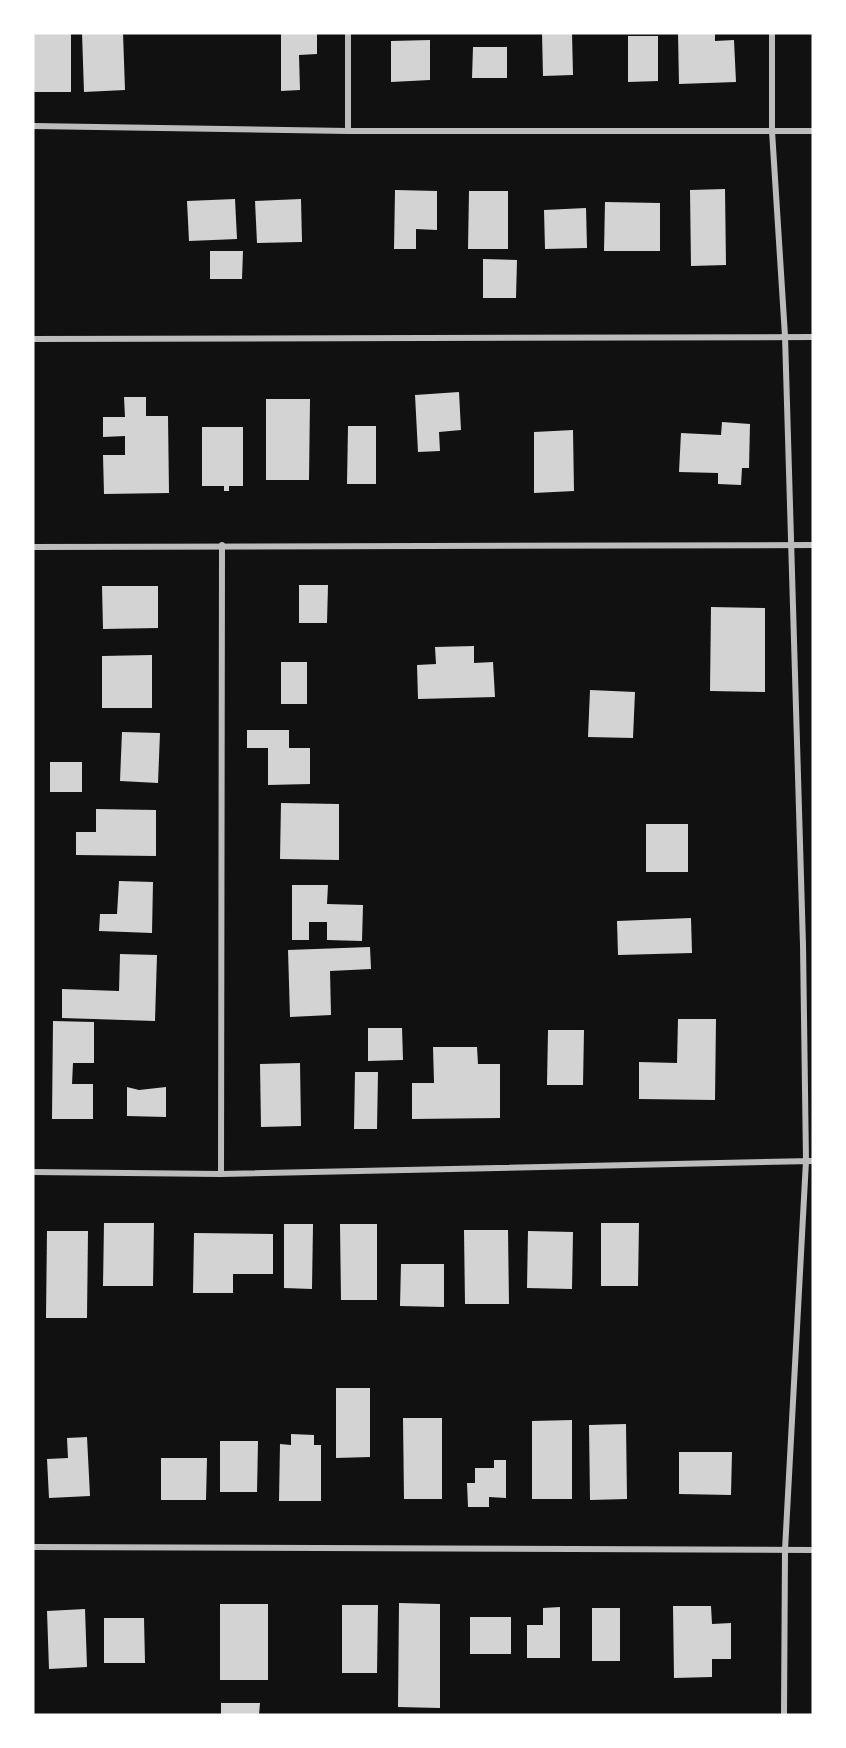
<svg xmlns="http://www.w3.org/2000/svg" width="846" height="1748" font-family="Jost,sans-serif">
  <rect width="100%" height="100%" fill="#111"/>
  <g fill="#d3d3d3">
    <rect x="33" y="33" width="38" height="59"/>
    <path d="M 82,33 L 123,33 L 125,90 L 84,92 Z"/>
    <path d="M 281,33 L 317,33 L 317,54 L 299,55 L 300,90 L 281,91 Z"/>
    <path d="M 542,33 L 572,33 L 573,75 L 543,76 Z"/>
    <path d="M 678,33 L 715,33 L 715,41 L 734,40 L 736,82 L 679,84 Z"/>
    <path d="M 628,36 L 658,36 L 658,81 L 628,82 Z"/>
    <path d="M 430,40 L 430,80 L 391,82 L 391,41 Z"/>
    <path d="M 473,47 L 507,47 L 507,78 L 472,78 Z"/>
    <path d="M 725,189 L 726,265 L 691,266 L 690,190 Z"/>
    <path d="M 395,190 L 437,191 L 437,230 L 416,229 L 416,249 L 394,249 Z"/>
    <path d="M 469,191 L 508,191 L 508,249 L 468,249 Z"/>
    <path d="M 235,199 L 237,239 L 189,241 L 187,201 Z"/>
    <path d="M 301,199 L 302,242 L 257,243 L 255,201 Z"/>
    <path d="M 605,202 L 660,203 L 660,251 L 604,251 Z"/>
    <path d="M 586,208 L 587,248 L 545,249 L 544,210 Z"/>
    <path d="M 210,251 L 243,251 L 242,279 L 210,279 Z"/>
    <path d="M 483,259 L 517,260 L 516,298 L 483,298 Z"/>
    <path d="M 459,392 L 461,430 L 439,432 L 440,451 L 418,452 L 415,395 Z"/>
    <path d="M 124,397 L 146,397 L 146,416 L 168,416 L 169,493 L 104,494 L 103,455 L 125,455 L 125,436 L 103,437 L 103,417 L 125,417 Z"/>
    <path d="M 266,399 L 310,399 L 309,480 L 266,480 Z"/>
    <path d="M 722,422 L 750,424 L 749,468 L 742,468 L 741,485 L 718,484 L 718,473 L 679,472 L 681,433 L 721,435 Z"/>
    <path d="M 348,426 L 376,426 L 376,484 L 347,484 Z"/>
    <path d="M 202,427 L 243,427 L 243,486 L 229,486 L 229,491 L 224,491 L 224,486 L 202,486 Z"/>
    <path d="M 573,430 L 574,491 L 534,493 L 534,432 Z"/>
    <path d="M 299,585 L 328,585 L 327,623 L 299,623 Z"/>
    <path d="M 102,586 L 158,586 L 158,628 L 103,629 Z"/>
    <path d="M 711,607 L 765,608 L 765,692 L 710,691 Z"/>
    <path d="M 474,646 L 474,663 L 493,662 L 495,697 L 418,699 L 417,665 L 436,664 L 435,647 Z"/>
    <path d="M 152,655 L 152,708 L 102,708 L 102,656 Z"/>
    <rect x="281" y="662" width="26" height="42"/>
    <path d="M 590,690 L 635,692 L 633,738 L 588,737 Z"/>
    <path d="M 247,730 L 289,730 L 289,748 L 310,748 L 310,784 L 268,785 L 268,748 L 247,748 Z"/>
    <path d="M 122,732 L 160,733 L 158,783 L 120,781 Z"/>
    <rect x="50" y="762" width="32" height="30"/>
    <path d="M 281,803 L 339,804 L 339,860 L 280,859 Z"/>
    <path d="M 96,809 L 156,810 L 156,856 L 76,855 L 76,832 L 96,832 Z"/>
    <rect x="646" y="824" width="42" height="48"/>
    <path d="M 119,881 L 153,882 L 152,933 L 99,931 L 100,914 L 117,914 Z"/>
    <path d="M 292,885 L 328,885 L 327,904 L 363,905 L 362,941 L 327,940 L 327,922 L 309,922 L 309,940 L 292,940 Z"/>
    <path d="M 691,918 L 692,953 L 618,955 L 617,921 Z"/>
    <path d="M 370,947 L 371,969 L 330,971 L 331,1015 L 290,1017 L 288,950 Z"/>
    <path d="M 120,954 L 157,955 L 155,1021 L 62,1018 L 62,989 L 119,991 Z"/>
    <path d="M 678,1019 L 716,1019 L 715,1100 L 639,1099 L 639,1062 L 677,1063 Z"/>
    <path d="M 53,1021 L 94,1022 L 94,1063 L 73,1063 L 72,1084 L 93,1084 L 93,1119 L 52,1119 Z"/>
    <path d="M 368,1028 L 402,1028 L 403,1060 L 368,1061 Z"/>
    <path d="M 548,1030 L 584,1030 L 583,1085 L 547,1085 Z"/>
    <path d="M 433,1047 L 477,1047 L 478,1064 L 500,1064 L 500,1118 L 412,1119 L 412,1083 L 434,1083 Z"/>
    <path d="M 300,1063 L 301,1126 L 261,1127 L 260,1064 Z"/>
    <path d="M 355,1072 L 378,1072 L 377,1129 L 354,1129 Z"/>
    <path d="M 127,1087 L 139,1090 L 166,1087 L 166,1117 L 127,1116 Z"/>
    <path d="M 104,1223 L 154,1223 L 153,1286 L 103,1286 Z"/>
    <path d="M 601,1223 L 639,1223 L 638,1286 L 601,1286 Z"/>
    <path d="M 284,1224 L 313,1224 L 312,1289 L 284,1288 Z"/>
    <path d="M 340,1224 L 377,1224 L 377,1300 L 341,1300 Z"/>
    <path d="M 464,1230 L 508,1230 L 509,1304 L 465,1304 Z"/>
    <path d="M 47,1231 L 88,1231 L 87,1318 L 46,1318 Z"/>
    <path d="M 528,1231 L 573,1232 L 572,1289 L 527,1288 Z"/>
    <path d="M 194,1233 L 273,1234 L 273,1274 L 233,1274 L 233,1293 L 193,1293 Z"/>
    <path d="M 401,1264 L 444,1264 L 444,1307 L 400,1306 Z"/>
    <path d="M 336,1388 L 370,1388 L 370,1457 L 336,1458 Z"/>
    <path d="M 403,1418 L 442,1418 L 442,1499 L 404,1499 Z"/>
    <path d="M 572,1420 L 572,1499 L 532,1499 L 532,1421 Z"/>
    <path d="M 626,1424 L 627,1499 L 590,1500 L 589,1425 Z"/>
    <path d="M 291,1434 L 314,1435 L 314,1445 L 321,1445 L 321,1501 L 279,1501 L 280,1444 L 291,1445 Z"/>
    <path d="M 87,1437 L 90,1496 L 49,1498 L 47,1459 L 68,1458 L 67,1438 Z"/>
    <path d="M 220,1441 L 258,1441 L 257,1492 L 220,1492 Z"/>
    <path d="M 679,1452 L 732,1452 L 731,1495 L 679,1494 Z"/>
    <path d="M 161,1458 L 207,1458 L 206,1500 L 161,1500 Z"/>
    <path d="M 494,1460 L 506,1460 L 506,1498 L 489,1497 L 489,1507 L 468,1507 L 467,1483 L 475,1483 L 475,1468 L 494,1468 Z"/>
    <path d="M 399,1603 L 440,1604 L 440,1708 L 398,1707 Z"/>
    <rect x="220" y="1604" width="48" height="76"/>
    <path d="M 342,1605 L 378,1605 L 377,1673 L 342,1673 Z"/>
    <path d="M 673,1606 L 711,1606 L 712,1624 L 731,1623 L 731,1659 L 712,1659 L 712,1677 L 674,1678 Z"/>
    <path d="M 560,1607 L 560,1658 L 527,1658 L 527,1625 L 543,1625 L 543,1608 Z"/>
    <rect x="592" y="1608" width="28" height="53"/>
    <path d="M 85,1609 L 87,1667 L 49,1669 L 47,1611 Z"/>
    <rect x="470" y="1617" width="41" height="37"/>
    <path d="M 104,1618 L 144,1618 L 145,1663 L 104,1663 Z"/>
    <path d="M 221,1703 L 260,1703 L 259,1715 L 221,1715 Z"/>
  </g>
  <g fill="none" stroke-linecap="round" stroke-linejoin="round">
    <g stroke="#bcbcbc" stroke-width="6">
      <path d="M 772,33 L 772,131 L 785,336 L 803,945 L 806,1161 L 785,1550 L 784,1715"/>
      <path d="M 33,126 L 348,131 L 813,131"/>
      <path d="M 348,131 L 348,33"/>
      <path d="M 33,339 L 813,337"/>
      <path d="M 33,547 L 813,545"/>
      <path d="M 33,1172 L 221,1174 L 813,1161"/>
      <path d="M 221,1174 L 222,545"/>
      <path d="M 33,1547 L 813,1550"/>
    </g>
  </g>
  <rect width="846" height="1748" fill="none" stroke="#ffffff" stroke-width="69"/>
</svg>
